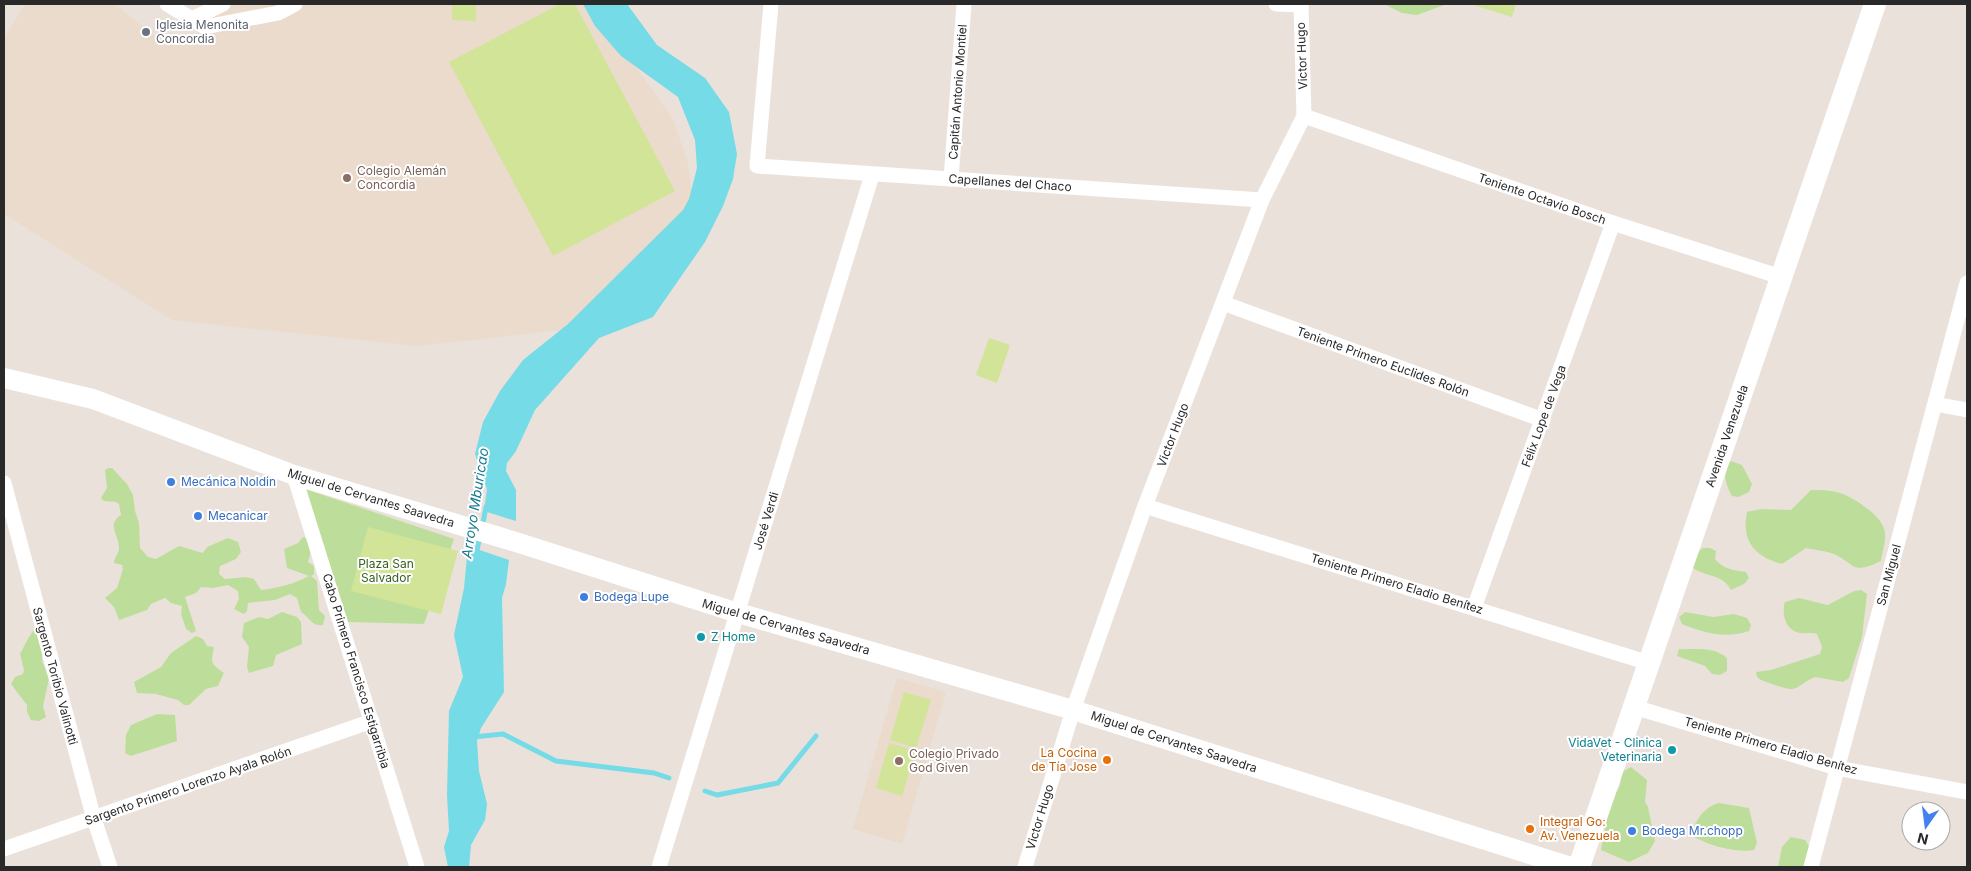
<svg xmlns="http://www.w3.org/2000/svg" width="1971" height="871" font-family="Inter,sans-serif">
  <rect width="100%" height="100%" fill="#eae1db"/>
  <g fill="#ebdbcc">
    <path d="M 25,4 L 115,4 L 156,37 L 205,46 L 211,4 L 591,4 L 673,119 L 688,163 L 692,193 L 687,230 L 569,329 L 418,346 L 172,320 L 4,214 L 4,39 Z"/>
    <path d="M 897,678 L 946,692 L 902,844 L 853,829 Z"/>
  </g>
  <g fill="#bdde9b">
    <path d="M 1367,4 L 1447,4 L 1417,15 L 1402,13 L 1386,5 Z"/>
    <path d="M 1731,461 L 1742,465 L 1752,484 L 1749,492 L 1738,497 L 1732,496 C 1726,486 1721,470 1731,461 Z"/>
    <path d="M 108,468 L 112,468 L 127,484 L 133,495 L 135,511 L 139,523 L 140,548 L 148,557 L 156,559 L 179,546 L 203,553 L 207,547 L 228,538 L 238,542 L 241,552 L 236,559 L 220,566 L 219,574 L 225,579 L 246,577 L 254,579 L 261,590 C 278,588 294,584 309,576 L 287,568 L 284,549 L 298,543 L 303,537 L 307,538 L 312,547 L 308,562 L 314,566 L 314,574 L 311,576 L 317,581 L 319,610 L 325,616 L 323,625 C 311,627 310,617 301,612 L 297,598 L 290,594 L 275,600 L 248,603 L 247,611 L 244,614 L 234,609 L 239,599 L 238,591 L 228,585 L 213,588 L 201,587 L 196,593 L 185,597 L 196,631 L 192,633 L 186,629 L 181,614 L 182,606 L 171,603 L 165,598 L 151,604 L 147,610 L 119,620 L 114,607 L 105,598 L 117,588 L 123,569 L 122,565 L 114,563 C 114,557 119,554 119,548 C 119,535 106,525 121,515 L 119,504 L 116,502 L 104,501 L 101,498 L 107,488 L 105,470 Z"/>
    <path d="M 302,488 L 454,539 L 424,624 L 348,622 Z"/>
    <path d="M 1811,490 C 1822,490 1833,490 1843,494 C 1857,500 1884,517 1885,533 C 1886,542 1882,553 1881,561 C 1851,575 1857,565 1834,554 C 1826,551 1815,550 1806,548 L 1782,564 C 1755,557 1741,541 1747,512 L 1761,509 L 1791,510 Z"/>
    <path d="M 1703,548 L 1710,548 L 1716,551 L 1715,559 C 1723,569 1733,570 1746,572 L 1749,578 L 1744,584 L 1731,590 C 1722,573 1706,578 1692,567 L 1697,553 Z"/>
    <path d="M 1861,590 L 1867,594 L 1862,637 L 1849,678 L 1843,682 L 1815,677 C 1794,686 1800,694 1775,685 C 1768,682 1763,682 1757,677 L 1756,672 L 1771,670 L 1820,654 L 1822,647 L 1817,634 C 1811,632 1807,634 1801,633 C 1786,632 1781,614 1785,602 L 1799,598 L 1828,605 L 1854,591 Z"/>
    <path d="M 282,612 L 297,617 L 301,622 L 302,644 L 276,655 L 273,666 L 249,673 L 247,667 L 249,647 L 242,637 L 244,623 L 259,617 L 268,619 Z"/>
    <path d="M 1685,612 L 1713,617 L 1734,614 L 1747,618 L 1751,625 L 1749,631 C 1726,639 1704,633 1682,624 L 1679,617 Z"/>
    <path d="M 34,630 L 42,632 L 42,661 L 49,679 L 43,706 L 46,717 L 39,721 L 31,720 L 27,712 L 27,705 L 11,684 L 15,677 L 23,674 L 24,670 L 20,654 C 25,645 28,637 34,630 Z"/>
    <path d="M 196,636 L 203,639 L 207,646 L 214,647 C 211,663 210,663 224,673 L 218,686 L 206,689 L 189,705 L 184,705 L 178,700 L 156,694 L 137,693 L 134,682 L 161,667 L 171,653 Z"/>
    <path d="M 1679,649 C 1696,650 1713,646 1727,658 L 1727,671 L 1720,675 L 1712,674 L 1705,666 L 1677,656 Z"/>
    <path d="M 157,714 L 175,715 L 177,741 L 131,756 L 125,753 L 126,735 L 131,725 Z"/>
    <path d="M 1631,767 L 1647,780 L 1645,802 L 1648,807 L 1655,841 L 1648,853 L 1629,862 L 1601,850 L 1610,802 L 1620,786 L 1622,772 Z"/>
    <path d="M 1719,803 L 1749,808 L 1757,843 L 1754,850 C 1735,853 1705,845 1690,834 C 1697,820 1703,807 1719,803 Z"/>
    <path d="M 1791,837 L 1805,840 L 1809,846 L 1813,867 L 1778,867 L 1782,847 Z"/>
  </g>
  <g fill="#d1e497">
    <path d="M 452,4 L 476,4 L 476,21 L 452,20 Z"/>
    <path d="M 560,4 L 575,4 L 675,191 L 553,256 L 449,62 Z"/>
    <path d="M 1470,4 L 1516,4 L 1512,17 Z"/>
    <path d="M 989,338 L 1010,345 L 997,383 L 976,375 Z"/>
    <path d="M 368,527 L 458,551 L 441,614 L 351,591 Z"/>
    <path d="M 904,692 L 931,700 L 916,748 L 890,740 Z"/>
    <path d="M 889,743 L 916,751 L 902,796 L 876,788 Z"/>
  </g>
  <g fill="#75dbe6">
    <path d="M 583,4 L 627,4 L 657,45 L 705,78 L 729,112 L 737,154 L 733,179 L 723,206 L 705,242 L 653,317 L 599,338 L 535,410 L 516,451 L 507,463 L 506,471 L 516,490 L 516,521 L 484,511 L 487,489 L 475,454 L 483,422 L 500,391 L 523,360 L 568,324 L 683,210 L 689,199 L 697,168 L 695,140 L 678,97 L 621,56 L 595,26 Z"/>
    <path d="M 468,546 L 509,560 L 506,584 L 502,598 L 504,692 L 481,728 L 477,741 L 479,771 L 487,804 L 485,820 L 471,845 L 469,867 L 448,867 L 444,847 L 449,831 L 447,795 L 449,711 L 463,677 L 454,635 L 464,588 Z"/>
  </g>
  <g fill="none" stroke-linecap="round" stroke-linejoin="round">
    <g stroke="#75dbe6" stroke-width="5">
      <path d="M 482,528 L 486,507"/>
      <path d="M 476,555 L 480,536"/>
      <path d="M 473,737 L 503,734 L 556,761 L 654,773 L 669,778"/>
      <path d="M 705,791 L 717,795 L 778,783 L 816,736"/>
    </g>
    <g stroke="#fff" stroke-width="15">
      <path d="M 167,4 L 205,27 L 278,13 L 295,4"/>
      <path d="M 771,4 L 757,166 L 1262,200"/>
      <path d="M 1276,4 L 1301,5"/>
      <path d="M 192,19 L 223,4"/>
      <path d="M 1304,116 L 1613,223 L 1781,277"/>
      <path d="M 951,179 L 964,4"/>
      <path d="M 1223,303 L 1543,420"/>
      <path d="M 1935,404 L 1967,410"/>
      <path d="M 294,475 L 417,867"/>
      <path d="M 4,483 L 94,819 L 110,867"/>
      <path d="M 1145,506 L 1649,663"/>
      <path d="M 1474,608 L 1613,223"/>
      <path d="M 1634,707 L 1837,768 L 1967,792"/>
      <path d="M 4,849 L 372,721"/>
      <path d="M 659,867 L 872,175"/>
      <path d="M 1025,867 L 1073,710 L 1145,506 L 1262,200 L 1304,116 L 1301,4"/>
      <path d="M 1811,867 L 1967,283"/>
    </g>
    <path stroke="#fff" stroke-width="20" d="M 4,378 L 93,399 L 294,475 L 519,543 L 738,613 L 1073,710 L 1571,867"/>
    <path stroke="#fff" stroke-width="22" d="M 1579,867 L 1875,4"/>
  </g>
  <circle fill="#6b7280" stroke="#fff" stroke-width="2" cx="146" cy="32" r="5"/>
  <g fill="#8d6e63" stroke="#fff" stroke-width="2">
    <circle cx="347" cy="178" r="5"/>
    <circle cx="899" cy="761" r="5"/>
  </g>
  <g fill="#3f7fe0" stroke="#fff" stroke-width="2">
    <circle cx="171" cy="482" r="5"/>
    <circle cx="198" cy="516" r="5"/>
    <circle cx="584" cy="597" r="5"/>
    <circle cx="1632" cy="831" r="5"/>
  </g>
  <g fill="#0f9aa8" stroke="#fff" stroke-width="2">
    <circle cx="701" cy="637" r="5"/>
    <circle cx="1672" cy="750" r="5"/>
  </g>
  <g fill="#e8710a" stroke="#fff" stroke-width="2">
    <circle cx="1107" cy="760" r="5"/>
    <circle cx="1530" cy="829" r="5"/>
  </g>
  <g text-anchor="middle" stroke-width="4" stroke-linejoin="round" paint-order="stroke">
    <g font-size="12" fill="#5b616d" stroke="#fff" text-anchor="start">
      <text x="156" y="29">Iglesia Menonita<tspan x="156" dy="14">Concordia</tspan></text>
    </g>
    <g font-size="12" fill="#292929" stroke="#fff">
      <text transform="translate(1302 56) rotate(-92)" y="4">Victor Hugo</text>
      <text transform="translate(958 92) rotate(-86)" y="4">Capitán Antonio Montiel</text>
      <text transform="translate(1010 183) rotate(4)" y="4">Capellanes del Chaco</text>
      <text transform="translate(1542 199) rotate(19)" y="4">Teniente Octavio Bosch</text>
      <text transform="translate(1383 362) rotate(20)" y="4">Teniente Primero Euclides Rolón</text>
      <text transform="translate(1544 416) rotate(-70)" y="4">Félix Lope de Vega</text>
      <text transform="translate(1173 435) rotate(-69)" y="4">Victor Hugo</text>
      <text transform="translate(1727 436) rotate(-71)" y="4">Avenida Venezuela</text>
      <text transform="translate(371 498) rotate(17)" y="4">Miguel de Cervantes Saavedra</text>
      <text transform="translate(766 521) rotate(-73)" y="4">José Verdi</text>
      <text transform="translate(1889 575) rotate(-75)" y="4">San Miguel</text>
      <text transform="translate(1397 584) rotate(17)" y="4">Teniente Primero Eladio Benítez</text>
      <text transform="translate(786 627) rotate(16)" y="4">Miguel de Cervantes Saavedra</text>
      <text transform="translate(356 671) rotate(73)" y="4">Cabo Primero Francisco Estigarribia</text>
      <text transform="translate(55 676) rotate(75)" y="4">Sargento Toribio Valinotti</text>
      <text transform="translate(1174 742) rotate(18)" y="4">Miguel de Cervantes Saavedra</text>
      <text transform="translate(1771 746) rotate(16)" y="4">Teniente Primero Eladio Benítez</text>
      <text transform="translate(188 786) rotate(-19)" y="4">Sargento Primero Lorenzo Ayala Rolón</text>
      <text transform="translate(1040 817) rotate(-73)" y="4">Victor Hugo</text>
    </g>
    <g font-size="12" fill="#785e54" stroke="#fff" text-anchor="start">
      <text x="357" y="175">Colegio Alemán<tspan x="357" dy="14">Concordia</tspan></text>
      <text x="909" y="758">Colegio Privado<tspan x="909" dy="14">God Given</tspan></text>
    </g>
    <g font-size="12" fill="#366cbe" stroke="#fff" text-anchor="start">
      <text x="181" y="486">Mecánica Noldin</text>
      <text x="208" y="520">Mecanicar</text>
      <text x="594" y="601">Bodega Lupe</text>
      <text x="1642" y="835">Bodega Mr.chopp</text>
    </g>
    <g font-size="12" fill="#37601e" stroke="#fff">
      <text x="386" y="568">Plaza San<tspan x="386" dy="14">Salvador</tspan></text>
    </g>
    <g font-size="12" fill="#0d838f" stroke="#fff" text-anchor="start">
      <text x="711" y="641">Z Home</text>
      <text x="1662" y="747" text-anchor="end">VidaVet - Clinica<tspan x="1662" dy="14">Veterinaria</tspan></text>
    </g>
    <g font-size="12" fill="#c56008" stroke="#fff" text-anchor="end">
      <text x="1097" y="757">La Cocina<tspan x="1097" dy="14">de Tía Jose</tspan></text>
      <text x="1540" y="826" text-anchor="start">Integral Go:<tspan x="1540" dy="14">Av. Venezuela</tspan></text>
    </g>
    <g font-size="14" font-style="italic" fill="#167b90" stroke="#fff">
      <text transform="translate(475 503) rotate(-81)" y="5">Arroyo Mburicao</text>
    </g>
  </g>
  <rect width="1971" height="871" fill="none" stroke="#292929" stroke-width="10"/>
  <g transform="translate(1926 826) rotate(194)"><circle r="24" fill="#ffffff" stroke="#a9a9a9"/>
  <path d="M0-4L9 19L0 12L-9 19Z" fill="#4581ee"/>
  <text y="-8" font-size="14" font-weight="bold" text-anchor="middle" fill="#292929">N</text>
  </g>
</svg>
